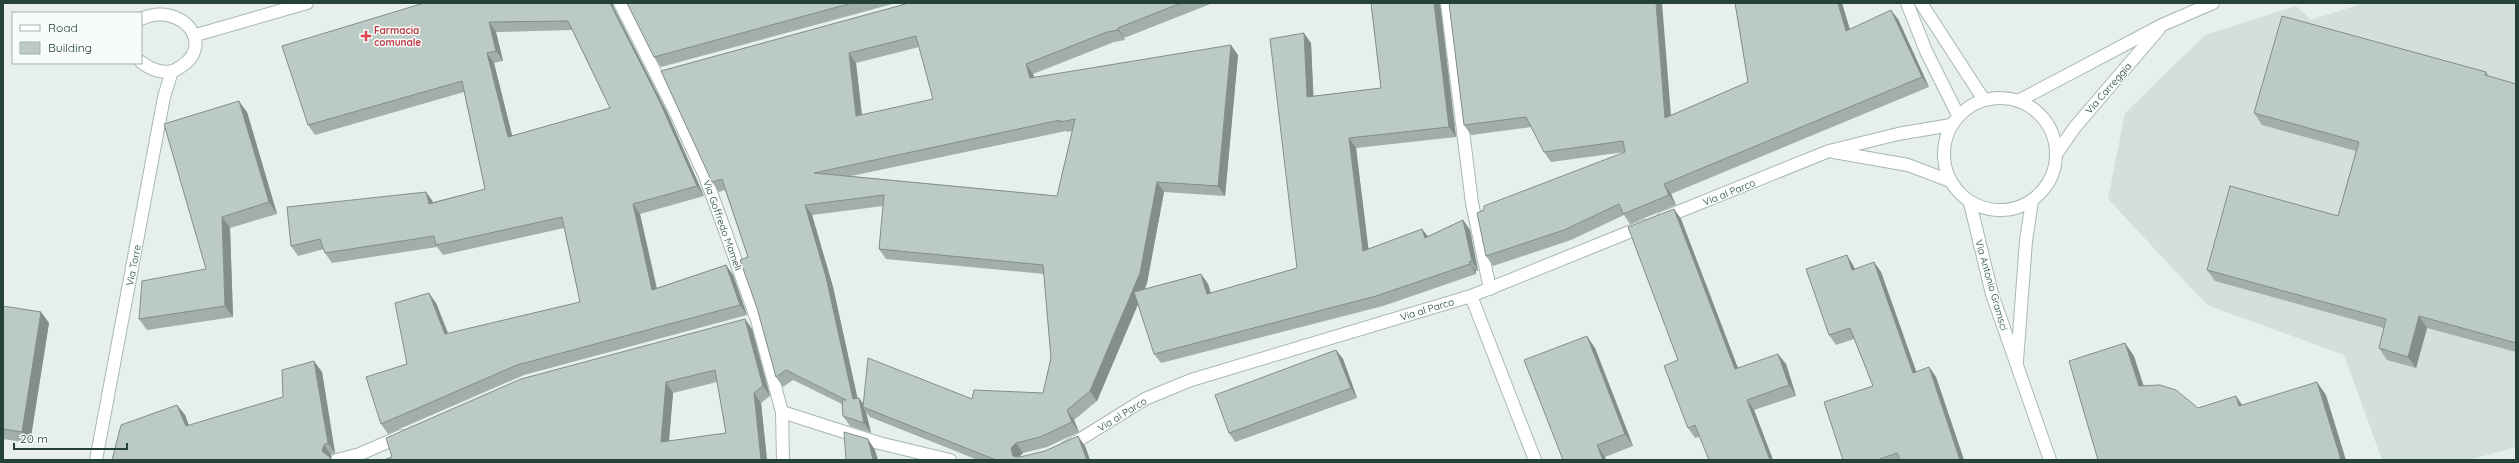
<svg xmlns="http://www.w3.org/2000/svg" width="2519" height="463" font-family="Quicksand,sans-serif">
  <rect width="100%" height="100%" fill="#e6efeb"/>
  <path fill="#d4dfda" d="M 2364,3 L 2516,3 L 2516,447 L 2469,460 L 2382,460 L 2344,355 L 2207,305 L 2108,199 L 2125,113 L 2205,35 L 2296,6 L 2311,20 Z"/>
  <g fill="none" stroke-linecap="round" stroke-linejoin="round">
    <defs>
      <g id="minor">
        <path d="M 620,3 L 674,109 L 705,176 L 723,225 L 757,320 L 782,412 L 783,460"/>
        <path d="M 1447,3 L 1472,203 L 1490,289"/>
        <path d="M 1907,3 L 1926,51 L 1958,115"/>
        <path d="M 1921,3 L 1984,100"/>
        <path d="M 141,19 C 183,0 220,48 175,70 C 164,75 150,69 141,62"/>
        <path d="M 196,35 L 307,3"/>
        <circle cx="2000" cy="154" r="56"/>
        <path d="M 2018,101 L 2162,25 L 2213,3"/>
        <path d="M 1834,152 L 1908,165 L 1950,181"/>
        <path d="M 2057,153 L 2075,127 L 2159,29"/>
        <path d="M 1970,203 L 1992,294 L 2050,460"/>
        <path d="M 1663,218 L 1829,151 L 1898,134 L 1951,125"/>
        <path d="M 1471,296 L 1535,460"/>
        <path d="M 2017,361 L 2026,241 L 2032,201"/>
        <path d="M 782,412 L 879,443 L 950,460"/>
        <path d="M 1066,448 L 1145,399 L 1191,380 L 1471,296 L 1644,226"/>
        <path d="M 96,460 L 164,97 L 172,71"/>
        <path d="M 337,460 L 360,454 L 401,436"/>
      </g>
    </defs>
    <use href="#minor" stroke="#a8b8b2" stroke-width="14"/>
    <use href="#minor" stroke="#fff" stroke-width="12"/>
  </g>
  <g fill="#a1aea9" fill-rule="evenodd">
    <path d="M 424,3 L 613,3 L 613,6 L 667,112 L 704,196 L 640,214 L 657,288 L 726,265 L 733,275 L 747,315 L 524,375 L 388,434 L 381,424 L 407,364 L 436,303 L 448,333 L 580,302 L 564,228 L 443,255 L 437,247 L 332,263 L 325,253 L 324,249 L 298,256 L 291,246 L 426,192 L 433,202 L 485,189 L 464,92 L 315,135 L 308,125 ZM 572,30 L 610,108 L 512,136 L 494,63 L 503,61 L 496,32 Z"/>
    <path d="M 627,3 L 896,3 L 661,67 L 654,57 Z"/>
    <path d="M 909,3 L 1213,3 L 1124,38 L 1125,40 L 1114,42 L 1033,74 L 1034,77 L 1238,55 L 1225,196 L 1164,192 L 1147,283 L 1145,289 L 1201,274 L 1208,284 L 1211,293 L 1297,268 L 1311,43 L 1313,96 L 1381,88 L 1371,3 L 1440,3 L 1440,4 L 1456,137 L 1356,148 L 1368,249 L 1422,229 L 1428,236 L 1463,220 L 1470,230 L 1478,271 L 1476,271 L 1476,274 L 1383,306 L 1161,363 L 1154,354 L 1138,304 L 1097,401 L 1074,420 L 1079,432 L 1047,447 L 1023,453 L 1019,457 L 1085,446 L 1090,460 L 978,460 L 870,417 L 866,412 L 871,433 L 850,426 L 843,416 L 842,404 L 793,380 L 783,387 L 776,377 L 748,257 L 725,190 L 719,192 L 712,182 L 661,71 ZM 919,47 L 933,99 L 862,115 L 856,63 ZM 1066,131 L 1067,132 L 1072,131 L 1057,196 L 851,176 ZM 883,206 L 879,249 L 886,259 L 1044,274 L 1051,358 L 1043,393 L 972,399 L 864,405 L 859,398 L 857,398 L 833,287 L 812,215 Z"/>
    <path d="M 1449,3 L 1671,115 L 1748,82 L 1735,3 L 1842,3 L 1850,29 L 1898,19 L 1929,87 L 1671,194 L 1676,205 L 1630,224 L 1624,215 L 1571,240 L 1493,266 L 1486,256 L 1625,152 L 1551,162 L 1544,152 L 1531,127 L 1471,135 L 1464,125 Z"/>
    <path d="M 2486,72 L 2489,76 L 2516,84 L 2516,352 L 2427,328 L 2416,368 L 2387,360 L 2379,348 L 2384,328 L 2215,281 L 2207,270 L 2338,216 L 2356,151 L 2262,125 L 2254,113 Z"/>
    <path d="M 247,112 L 277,214 L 230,228 L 233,317 L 147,330 L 139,319 L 206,269 Z"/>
    <path d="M 1674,209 L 1681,219 L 1738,368 L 1786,364 L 1796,396 L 1754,410 L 1773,460 L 1709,460 L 1700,437 L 1695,438 L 1688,428 L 1678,360 Z"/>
    <path d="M 1874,262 L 1881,272 L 1916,372 L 1929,367 L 1936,377 L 1964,460 L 1843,460 L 1873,386 L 1854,339 L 1836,345 L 1829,335 L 1853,265 L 1855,269 Z"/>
    <path d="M 3,306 L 41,312 L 49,323 L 30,443 L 3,439 Z"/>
    <path d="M 745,319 L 752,329 L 770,396 L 761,403 L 767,460 L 384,460 ZM 717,382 L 726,433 L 669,441 L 673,393 Z"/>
    <path d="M 1595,348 L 1633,446 L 1605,457 L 1563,460 Z"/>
    <path d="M 1336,350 L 1343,359 L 1357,398 L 1235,442 L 1229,433 Z"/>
    <path d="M 322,372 L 335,453 L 331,455 L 331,458 L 332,460 L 112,460 L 177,405 L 185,415 L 189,426 L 283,397 Z"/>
  </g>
  <g fill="#838d89">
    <path d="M 610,3 L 613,3 L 613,6 L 667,112 L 704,196 L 697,186 Z"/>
    <path d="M 1434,3 L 1440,3 L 1440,4 L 1456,137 L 1449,127 Z"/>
    <path d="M 1656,3 L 1662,3 L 1672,128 L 1665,118 Z"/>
    <path d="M 1838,3 L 1842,3 L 1853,41 L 1846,31 Z"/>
    <path d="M 1891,10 L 1898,19 L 1929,87 L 1922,77 Z"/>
    <path d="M 489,22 L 496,32 L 503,61 L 496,51 Z"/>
    <path d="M 1118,28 L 1124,38 L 1125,40 L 1118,30 Z"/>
    <path d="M 1304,33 L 1311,43 L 1314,107 L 1307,97 Z"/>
    <path d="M 1231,45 L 1238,55 L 1225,196 L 1218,186 Z"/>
    <path d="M 487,53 L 494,63 L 515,147 L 508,137 Z"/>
    <path d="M 849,53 L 856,63 L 863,126 L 856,116 Z"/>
    <path d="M 1026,64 L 1033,74 L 1037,88 L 1030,78 Z"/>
    <path d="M 239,101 L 247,112 L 277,214 L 269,202 Z"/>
    <path d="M 1349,138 L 1356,148 L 1370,261 L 1363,251 Z"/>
    <path d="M 1157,182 L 1164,192 L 1147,283 L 1097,401 L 1090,391 Z"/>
    <path d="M 1664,184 L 1671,194 L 1676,205 L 1669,195 Z"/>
    <path d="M 426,192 L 433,202 L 429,204 Z"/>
    <path d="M 633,204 L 640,214 L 659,300 L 652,290 Z"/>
    <path d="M 805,205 L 812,215 L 833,287 L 860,409 L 853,399 Z"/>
    <path d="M 1674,209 L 1681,219 L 1742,379 L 1735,369 Z"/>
    <path d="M 222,217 L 230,228 L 233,317 L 225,306 Z"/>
    <path d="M 1463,220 L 1470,230 L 1478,271 L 1472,261 Z"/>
    <path d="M 1422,229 L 1429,239 L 1425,238 Z"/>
    <path d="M 1847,255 L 1853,265 L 1858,279 L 1852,270 Z"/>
    <path d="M 1469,262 L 1476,271 L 1476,274 L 1470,264 Z"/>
    <path d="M 1874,262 L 1881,272 L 1920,382 L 1913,373 Z"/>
    <path d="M 726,265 L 733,275 L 747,315 L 740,305 Z"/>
    <path d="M 1201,274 L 1208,284 L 1214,304 L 1207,294 Z"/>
    <path d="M 429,293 L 436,303 L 452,344 L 445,334 Z"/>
    <path d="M 41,312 L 49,323 L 30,443 L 22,432 Z"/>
    <path d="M 2419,316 L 2427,328 L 2416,368 L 2408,357 Z"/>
    <path d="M 745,319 L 752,329 L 770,396 L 763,386 Z"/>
    <path d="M 1587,336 L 1595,348 L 1633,446 L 1625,434 Z"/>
    <path d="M 2125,343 L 2134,356 L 2148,399 L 2139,386 Z"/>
    <path d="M 1336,350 L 1343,359 L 1357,398 L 1351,388 Z"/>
    <path d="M 1778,354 L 1786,364 L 1796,396 L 1789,385 Z"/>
    <path d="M 314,361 L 322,372 L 335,453 L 328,443 Z"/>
    <path d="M 1929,367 L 1936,377 L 1964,460 L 1960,460 Z"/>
    <path d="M 666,382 L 673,393 L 668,452 L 661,442 Z"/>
    <path d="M 2317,382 L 2326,395 L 2346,460 L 2341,460 Z"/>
    <path d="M 754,393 L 761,403 L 767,460 L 761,460 Z"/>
    <path d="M 2236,396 L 2245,409 L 2239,406 Z"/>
    <path d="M 859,398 L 866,408 L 863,407 L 866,412 L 871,433 L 864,423 Z"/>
    <path d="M 1747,400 L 1754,410 L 1773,460 L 1770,460 Z"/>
    <path d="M 177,405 L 185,415 L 193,437 L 186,426 Z"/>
    <path d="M 1067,410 L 1074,420 L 1079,432 L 1072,422 Z"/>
    <path d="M 1078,436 L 1085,446 L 1090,460 L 1087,460 Z"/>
    <path d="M 868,439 L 875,450 L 878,460 L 873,460 Z"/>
    <path d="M 1016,443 L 1023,453 L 1018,458 L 1013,456 L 1011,448 Z"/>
    <path d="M 324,445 L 331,455 L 331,458 L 332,460 L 330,460 L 322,451 Z"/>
    <path d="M 1597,445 L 1605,457 L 1606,460 L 1603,460 Z"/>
  </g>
  <g fill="#bbcac4" stroke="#838d89" fill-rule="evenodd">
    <path d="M 424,3 L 610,3 L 660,102 L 697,186 L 633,204 L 652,290 L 726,265 L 740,305 L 517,365 L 381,424 L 366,377 L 407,364 L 395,303 L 429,293 L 445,334 L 580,302 L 562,217 L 436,245 L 434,236 L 325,253 L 320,239 L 291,246 L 287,207 L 426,192 L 429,204 L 485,189 L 462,81 L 308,125 L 282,46 ZM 568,21 L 610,108 L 508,137 L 487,53 L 496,51 L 489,22 Z"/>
    <path d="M 627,3 L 852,3 L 654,57 Z"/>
    <path d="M 909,3 L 1181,3 L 1118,28 L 1118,30 L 1107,32 L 1026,64 L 1030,78 L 1231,45 L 1218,186 L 1157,182 L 1140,273 L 1090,391 L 1067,410 L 1072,422 L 1040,437 L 1016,443 L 1011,448 L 1013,456 L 1020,457 L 1045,451 L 1078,436 L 1087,460 L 996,460 L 863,407 L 868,358 L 972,399 L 974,390 L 1043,393 L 1051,358 L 1043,265 L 879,249 L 884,195 L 805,205 L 826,277 L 853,399 L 859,398 L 864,423 L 843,416 L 842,400 L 846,400 L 786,370 L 776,377 L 757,308 L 740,260 L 748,257 L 722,179 L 712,182 L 661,71 ZM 916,36 L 933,99 L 856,116 L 849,53 ZM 1075,119 L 1057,196 L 814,173 L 1060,120 L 1060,122 Z"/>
    <path d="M 1371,3 L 1434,3 L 1449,127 L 1349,138 L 1363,251 L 1422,229 L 1425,238 L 1463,220 L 1472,261 L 1469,262 L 1470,264 L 1376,296 L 1154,354 L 1134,292 L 1201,274 L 1207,294 L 1297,268 L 1270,39 L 1304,33 L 1307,97 L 1381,88 Z"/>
    <path d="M 1449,3 L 1656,3 L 1665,118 L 1748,82 L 1735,3 L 1838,3 L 1846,31 L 1891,10 L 1922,77 L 1664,184 L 1669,195 L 1623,214 L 1619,204 L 1564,230 L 1486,256 L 1477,213 L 1484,210 L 1484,206 L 1625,152 L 1623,141 L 1544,152 L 1526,117 L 1464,125 Z"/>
    <path d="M 2282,16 L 2486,72 L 2485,75 L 2516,84 L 2516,343 L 2419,316 L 2408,357 L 2379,348 L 2386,319 L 2207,270 L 2230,186 L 2338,216 L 2359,142 L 2254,113 Z"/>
    <path d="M 239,101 L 269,202 L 222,217 L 225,306 L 139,319 L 142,281 L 206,269 L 164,124 Z"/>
    <path d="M 1674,209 L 1735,369 L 1778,354 L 1789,385 L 1747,400 L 1770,460 L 1709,460 L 1695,425 L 1688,428 L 1664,366 L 1678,360 L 1628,227 Z"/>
    <path d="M 1847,255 L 1852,270 L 1874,262 L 1913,373 L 1929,367 L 1960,460 L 1900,460 L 1897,453 L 1877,460 L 1843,460 L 1824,402 L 1873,386 L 1850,328 L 1829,335 L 1806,269 Z"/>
    <path d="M 3,306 L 41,312 L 22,432 L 3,429 Z"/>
    <path d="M 745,319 L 763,386 L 754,393 L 761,460 L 384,460 L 392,457 L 386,438 L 521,379 ZM 715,370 L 726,433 L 661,442 L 666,382 Z"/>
    <path d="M 1587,336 L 1625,434 L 1597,445 L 1603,460 L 1563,460 L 1524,360 Z"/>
    <path d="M 2125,343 L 2139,386 L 2160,385 L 2176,390 L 2198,408 L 2236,396 L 2239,406 L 2317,382 L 2341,460 L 2098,460 L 2069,361 Z"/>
    <path d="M 1336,350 L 1351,388 L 1229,433 L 1215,395 Z"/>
    <path d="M 314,361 L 328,443 L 324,445 L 322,451 L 330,457 L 330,460 L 112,460 L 121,425 L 177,405 L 186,426 L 283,397 L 282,370 Z"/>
    <path d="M 844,432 L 868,439 L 873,460 L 846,460 Z"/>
  </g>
  <path fill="#e0444e" stroke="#f7fbf9" stroke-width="1.5" d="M364 30h4v4h4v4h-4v4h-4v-4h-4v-4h4z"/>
  <g text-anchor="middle" stroke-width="3" stroke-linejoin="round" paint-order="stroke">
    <g font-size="10" font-weight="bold" fill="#be3a42" stroke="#f7fbf9" text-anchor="start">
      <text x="374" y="34">Farmacia<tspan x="374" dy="12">comunale</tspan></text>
    </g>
    <g font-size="10" fill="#24423a" stroke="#f7fbf9">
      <text transform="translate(2108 88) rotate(-49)" y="4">Via Carreggia</text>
      <text transform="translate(1729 192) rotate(-22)" y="4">Via al Parco</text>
      <text transform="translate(723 225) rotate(70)" y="4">Via Goffredo Mameli</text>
      <text transform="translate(133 265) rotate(-79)" y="4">Via Torre</text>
      <text transform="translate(1992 285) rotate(74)" y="4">Via Antonio Gramsci</text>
      <text transform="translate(1427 309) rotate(-17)" y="4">Via al Parco</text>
      <text transform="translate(1122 414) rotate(-32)" y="4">Via al Parco</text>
    </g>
  </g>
  <rect width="2519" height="463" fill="none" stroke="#24423a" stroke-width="8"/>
  <rect x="12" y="12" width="130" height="52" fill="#f7fbf9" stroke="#a3b1ad"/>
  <rect x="20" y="25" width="20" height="6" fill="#ffffff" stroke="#a3b1ad"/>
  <text x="48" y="32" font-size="12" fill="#24423a">Road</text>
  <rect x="20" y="42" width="20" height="12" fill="#bbcac4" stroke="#a3b1ad"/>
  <text x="48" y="52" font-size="12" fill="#24423a">Building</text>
  <path d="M14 443v6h113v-6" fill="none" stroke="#24423a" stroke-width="2"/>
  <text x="20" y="443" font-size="12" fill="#24423a" stroke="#f7fbf9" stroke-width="3" paint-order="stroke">20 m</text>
</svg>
